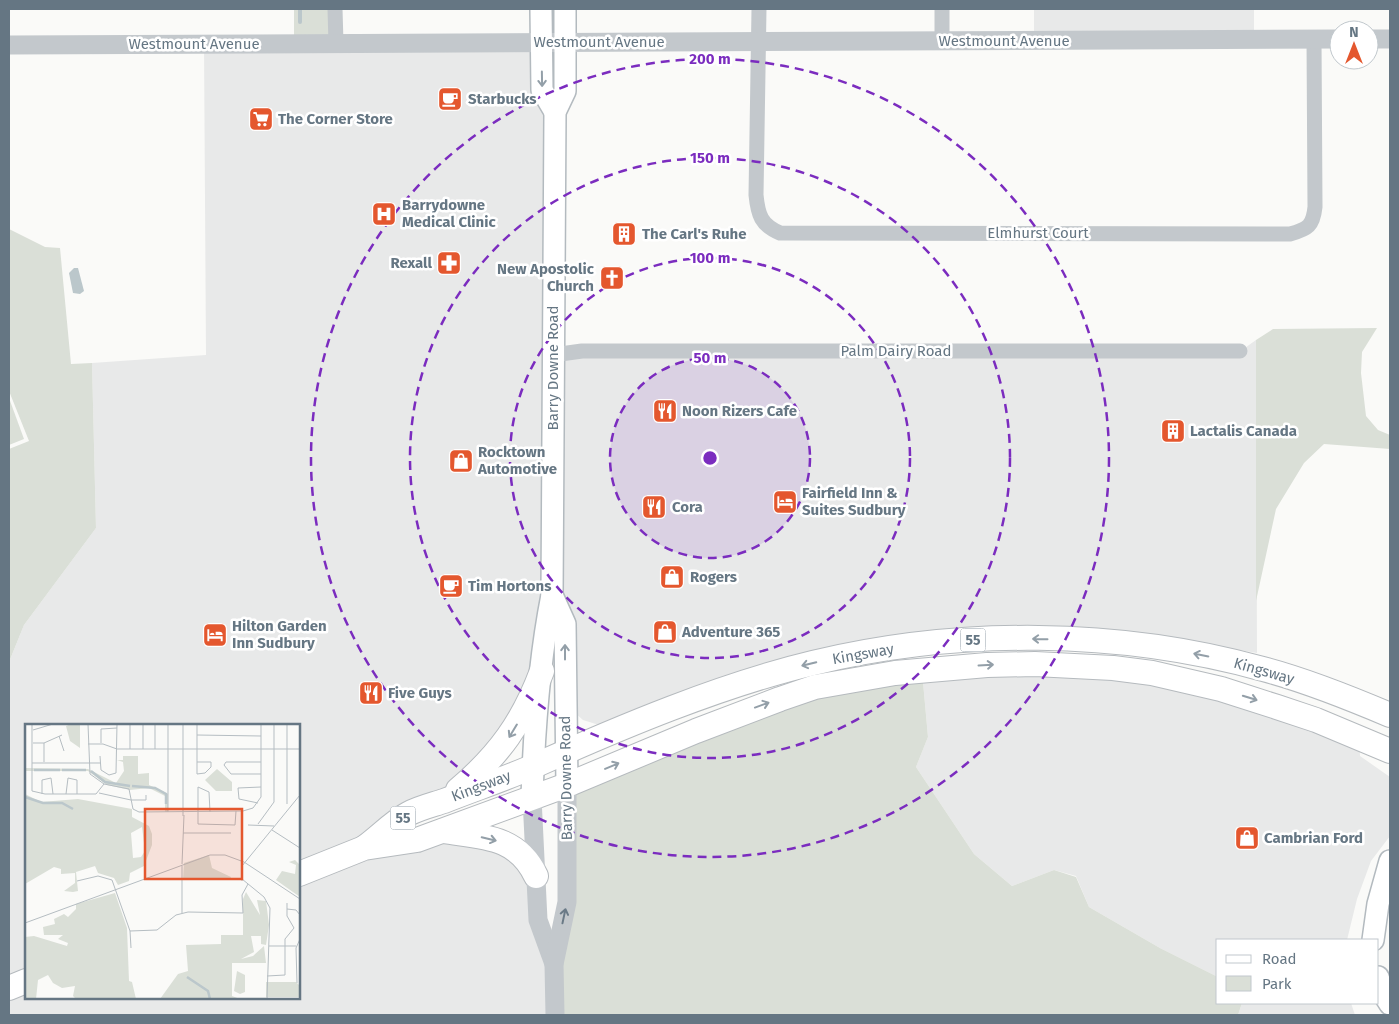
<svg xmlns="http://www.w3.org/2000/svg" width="1399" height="1024" font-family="'Fira Sans',sans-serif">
  <rect width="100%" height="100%" fill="#fafaf8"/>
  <g fill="#e8e9e9" fill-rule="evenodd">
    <path d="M 1034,9 L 1254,9 L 1254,38 L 1034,40 Z"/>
    <path d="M 540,43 L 555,112 L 552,350 L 1242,350 L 1256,340 L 1257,653 L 1228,648 L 967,635 L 599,725 L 583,720 L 573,711 L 566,624 L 545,627 L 503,746 L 365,848 L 488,839 L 536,876 L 555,1015 L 9,1015 L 9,662 L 24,625 L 96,528 L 92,363 L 206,355 L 204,45 ZM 26,725 L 299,725 L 299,998 L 26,998 Z"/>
    <path d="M 1112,668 L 1359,738 L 1360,756 L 1390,777 L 1390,836 L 1371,861 L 1357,899 L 1347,940 L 1218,940 L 1218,977 L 1160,948 L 1089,907 L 1076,876 L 1054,870 L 1012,886 L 974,854 L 916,767 L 928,737 L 922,671 Z"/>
    <path d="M 1242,1003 L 1351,1003 L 1355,1015 L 1238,1015 Z"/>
  </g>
  <g fill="#dadfd7">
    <path d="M 294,9 L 335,9 L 335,44 L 294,45 Z"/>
    <path d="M 9,229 L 45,247 L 60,248 L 71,364 L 92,363 L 96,528 L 24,625 L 9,662 L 9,449 L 29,441 L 9,391 Z"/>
    <path d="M 1377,328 L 1362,352 L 1361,373 L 1366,416 L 1378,430 L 1390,435 L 1390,449 L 1324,444 L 1304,463 L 1276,509 L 1256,601 L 1256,340 L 1273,329 Z"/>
    <path d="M 9,398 L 24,439 L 9,445 Z"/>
    <path d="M 922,671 L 928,737 L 916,767 L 974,854 L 1012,886 L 1054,870 L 1076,877 L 1089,907 L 1160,948 L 1218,977 L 1218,1003 L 1242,1003 L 1238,1015 L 555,1015 L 567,785 L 741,715 Z"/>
  </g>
  <path fill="#bbc7cb" d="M 74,268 L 78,268 L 84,291 L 80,294 L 73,293 L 69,273 Z"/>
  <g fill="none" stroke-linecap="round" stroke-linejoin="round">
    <path stroke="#bbc7cb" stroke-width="4" d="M 300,9 L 300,22"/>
    <defs>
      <g id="secondary">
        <path d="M 541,9 L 542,90 L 555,112"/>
        <path d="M 552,595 L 565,624 L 567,785"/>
        <path d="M 532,798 C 534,730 539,661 552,595 L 555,112 L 565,91 L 565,9"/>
        <path d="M 1373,940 L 1378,904 L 1390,861"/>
        <path d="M 1378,977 L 1383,993 L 1390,1004"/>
      </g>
      <g id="primary">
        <path d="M 458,790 C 499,755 523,722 542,671"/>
        <path d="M 443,831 C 481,837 517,835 536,876"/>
        <path d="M 365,847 C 379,837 393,822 408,814 C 419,808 432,805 444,801 C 474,789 505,779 534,766 C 621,727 721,685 813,663 C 958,628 1119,629 1263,669 C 1305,680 1350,698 1390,715"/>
        <path d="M 299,874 L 364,848 L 417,840 L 567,785 L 696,731 L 780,699 L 815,687 L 895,673 L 987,665 L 1035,664 L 1113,668 L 1152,673 L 1221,689 L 1277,707 L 1316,720 L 1390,751"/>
        <path d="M 9,988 L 26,981"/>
      </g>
    </defs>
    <use href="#secondary" stroke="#b3babf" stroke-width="24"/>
    <use href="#primary" stroke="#b5babe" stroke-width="26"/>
    <g stroke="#c3c8cc" stroke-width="15">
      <path d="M 335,9 L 336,43"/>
      <path d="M 759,9 L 756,195 C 758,215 761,225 780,233 L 1290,234 C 1308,229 1313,226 1315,207 L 1314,39"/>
      <path d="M 942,9 L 942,42"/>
      <path d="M 553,355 L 582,351 L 1240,351"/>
    </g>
    <g stroke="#c3c8cc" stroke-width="19">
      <path d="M 1369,39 L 1390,39"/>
      <path d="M 9,45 L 1339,39"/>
      <path d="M 532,798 L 538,920 L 554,964"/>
      <path d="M 555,1015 L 554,964 L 567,902 L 567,785"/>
    </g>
    <use href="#secondary" stroke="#fff" stroke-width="21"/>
    <use href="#primary" stroke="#fff" stroke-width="24"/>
  </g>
  <defs><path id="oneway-shaft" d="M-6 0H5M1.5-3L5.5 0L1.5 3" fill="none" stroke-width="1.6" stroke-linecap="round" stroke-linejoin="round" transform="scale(1.25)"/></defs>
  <g stroke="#939fa8">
    <use href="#oneway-shaft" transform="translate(542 79) rotate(89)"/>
    <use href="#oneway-shaft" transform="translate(1040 639) rotate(-179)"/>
    <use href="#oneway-shaft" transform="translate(565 652) rotate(-90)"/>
    <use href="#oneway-shaft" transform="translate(1201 655) rotate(-169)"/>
    <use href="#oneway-shaft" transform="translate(809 664) rotate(166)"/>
    <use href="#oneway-shaft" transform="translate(986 665) rotate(-3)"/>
    <use href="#oneway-shaft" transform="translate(1250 698) rotate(17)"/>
    <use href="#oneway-shaft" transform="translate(762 705) rotate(-20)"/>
    <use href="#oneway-shaft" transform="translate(513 731) rotate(121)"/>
    <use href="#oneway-shaft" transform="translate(612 766) rotate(-23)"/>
    <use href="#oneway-shaft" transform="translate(489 839) rotate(13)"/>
  </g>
  <use stroke="#6a7a87" href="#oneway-shaft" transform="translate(564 916) rotate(-78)"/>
  <circle cx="710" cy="458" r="100" fill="#7b2cbf" fill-opacity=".12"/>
  <g fill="none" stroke="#7b2cbf" stroke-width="2.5" stroke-dasharray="9 6">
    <circle cx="710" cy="458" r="100"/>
    <circle cx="710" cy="458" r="200"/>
    <circle cx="710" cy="458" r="300"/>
    <circle cx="710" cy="458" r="399"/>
  </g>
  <defs>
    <symbol id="cafe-square" viewBox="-11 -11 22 22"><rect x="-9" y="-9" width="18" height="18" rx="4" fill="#e4572e" stroke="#fff"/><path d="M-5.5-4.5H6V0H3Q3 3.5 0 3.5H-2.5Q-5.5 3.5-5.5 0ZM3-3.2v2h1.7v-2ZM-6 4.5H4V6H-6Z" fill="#fff"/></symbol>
    <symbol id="supermarket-square" viewBox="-11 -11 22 22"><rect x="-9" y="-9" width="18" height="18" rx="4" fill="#e4572e" stroke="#fff"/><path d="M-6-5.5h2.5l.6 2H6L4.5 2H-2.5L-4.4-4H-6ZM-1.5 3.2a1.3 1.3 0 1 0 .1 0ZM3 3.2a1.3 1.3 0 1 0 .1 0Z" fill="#fff"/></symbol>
    <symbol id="hospital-square" viewBox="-11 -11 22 22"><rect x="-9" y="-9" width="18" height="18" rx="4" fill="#e4572e" stroke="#fff"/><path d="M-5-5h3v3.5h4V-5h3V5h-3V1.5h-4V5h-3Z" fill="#fff"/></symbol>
    <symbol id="building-square" viewBox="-11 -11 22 22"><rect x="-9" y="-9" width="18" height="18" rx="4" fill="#e4572e" stroke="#fff"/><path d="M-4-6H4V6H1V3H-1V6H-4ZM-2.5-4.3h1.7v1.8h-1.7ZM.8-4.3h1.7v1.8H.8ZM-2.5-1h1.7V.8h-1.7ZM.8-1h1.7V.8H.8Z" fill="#fff"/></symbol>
    <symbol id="pharmacy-square" viewBox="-11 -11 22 22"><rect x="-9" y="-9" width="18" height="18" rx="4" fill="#e4572e" stroke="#fff"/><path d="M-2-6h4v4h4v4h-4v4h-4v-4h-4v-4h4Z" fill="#fff"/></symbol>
    <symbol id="church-square" viewBox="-11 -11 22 22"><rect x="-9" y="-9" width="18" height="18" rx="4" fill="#e4572e" stroke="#fff"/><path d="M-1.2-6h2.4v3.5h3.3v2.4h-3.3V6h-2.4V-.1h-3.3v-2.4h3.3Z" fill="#fff"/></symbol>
    <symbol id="restaurant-square" viewBox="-11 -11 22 22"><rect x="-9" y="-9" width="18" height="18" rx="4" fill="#e4572e" stroke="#fff"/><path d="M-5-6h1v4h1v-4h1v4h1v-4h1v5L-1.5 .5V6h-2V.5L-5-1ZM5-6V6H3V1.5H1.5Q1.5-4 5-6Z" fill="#fff"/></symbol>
    <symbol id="shop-square" viewBox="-11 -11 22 22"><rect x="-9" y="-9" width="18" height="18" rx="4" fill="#e4572e" stroke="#fff"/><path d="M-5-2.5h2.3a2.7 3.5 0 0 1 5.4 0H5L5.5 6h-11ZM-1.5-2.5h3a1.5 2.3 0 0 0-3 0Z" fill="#fff"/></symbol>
    <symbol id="hotel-square" viewBox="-11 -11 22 22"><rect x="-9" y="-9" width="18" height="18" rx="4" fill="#e4572e" stroke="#fff"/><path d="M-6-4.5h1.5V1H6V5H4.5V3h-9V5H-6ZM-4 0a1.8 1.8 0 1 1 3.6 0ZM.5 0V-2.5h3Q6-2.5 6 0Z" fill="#fff"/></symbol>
  </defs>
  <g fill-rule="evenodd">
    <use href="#cafe-square" x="436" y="85" width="28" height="28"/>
    <use href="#supermarket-square" x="247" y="105" width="28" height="28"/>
    <use href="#hospital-square" x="370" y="200" width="28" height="28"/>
    <use href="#building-square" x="610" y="220" width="28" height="28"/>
    <use href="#pharmacy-square" x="435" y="249" width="28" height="28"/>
    <use href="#church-square" x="598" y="264" width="28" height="28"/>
    <use href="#restaurant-square" x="651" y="397" width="28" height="28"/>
    <use href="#building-square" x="1159" y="417" width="28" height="28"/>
    <use href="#shop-square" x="447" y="447" width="28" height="28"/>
    <use href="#hotel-square" x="771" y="488" width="28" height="28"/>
    <use href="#restaurant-square" x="640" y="493" width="28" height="28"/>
    <use href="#shop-square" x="658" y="563" width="28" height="28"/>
    <use href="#cafe-square" x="437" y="572" width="28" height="28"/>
    <use href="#shop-square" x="651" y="618" width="28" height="28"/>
    <use href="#hotel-square" x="201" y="621" width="28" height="28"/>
    <use href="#restaurant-square" x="357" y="679" width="28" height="28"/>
    <use href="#shop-square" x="1233" y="824" width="28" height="28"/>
  </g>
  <g text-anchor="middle" stroke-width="5" stroke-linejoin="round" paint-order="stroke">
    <g fill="#fff" stroke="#939fa8" stroke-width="1">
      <rect x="960.5" y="628.5" width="25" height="23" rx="4"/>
      <rect x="390.5" y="806.5" width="25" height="23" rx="4"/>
    </g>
    <g font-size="14" font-weight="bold" fill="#657683">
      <text x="973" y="645">55</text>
      <text x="403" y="823">55</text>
    </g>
    <g font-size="15" fill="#657683" stroke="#fff">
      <text x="1004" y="46">Westmount Avenue</text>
      <text x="599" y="47">Westmount Avenue</text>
      <text x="194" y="49">Westmount Avenue</text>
      <text x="1038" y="238">Elmhurst Court</text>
      <text x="896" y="356">Palm Dairy Road</text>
      <text transform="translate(553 368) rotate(-90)" y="5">Barry Downe Road</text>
      <text transform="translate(863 654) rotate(-10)" y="5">Kingsway</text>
      <text transform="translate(1264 671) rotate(16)" y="5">Kingsway</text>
      <text transform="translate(566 778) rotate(-91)" y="5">Barry Downe Road</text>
      <text transform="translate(481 786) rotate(-21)" y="5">Kingsway</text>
    </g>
    <g font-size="15" font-weight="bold" fill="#657683" stroke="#fff" text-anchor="start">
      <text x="468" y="104">Starbucks</text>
      <text x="278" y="124">The Corner Store</text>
      <text x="402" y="210">Barrydowne<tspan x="402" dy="17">Medical Clinic</tspan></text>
      <text x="642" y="239">The Carl's Ruhe</text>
      <text x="432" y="268" text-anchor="end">Rexall</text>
      <text x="594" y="274" text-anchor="end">New Apostolic<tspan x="594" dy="17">Church</tspan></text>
      <text x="682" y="416">Noon Rizers Cafe</text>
      <text x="1190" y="436">Lactalis Canada</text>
      <text x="478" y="457">Rocktown<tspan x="478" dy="17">Automotive</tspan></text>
      <text x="802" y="498">Fairfield Inn &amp;<tspan x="802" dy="17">Suites Sudbury</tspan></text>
      <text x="672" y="512">Cora</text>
      <text x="690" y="582">Rogers</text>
      <text x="468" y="591">Tim Hortons</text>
      <text x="232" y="631">Hilton Garden<tspan x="232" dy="17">Inn Sudbury</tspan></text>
      <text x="682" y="637">Adventure 365</text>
      <text x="388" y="698">Five Guys</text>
      <text x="1264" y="843">Cambrian Ford</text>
    </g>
  </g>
  <g transform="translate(25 724)">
    <rect width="275" height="275" fill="#fafaf8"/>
    <path d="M 46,0 L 55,0 L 55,24 L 45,17 L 41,2 ZM 98,32 L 113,32 L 113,50 L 124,49 L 124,61 L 143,70 L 143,88 L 140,88 L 140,72 L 124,64 L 105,66 L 82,61 L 63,47 L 0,47 L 0,44 L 63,45 L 91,59 L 99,47 L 98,38 L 92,36 L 98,36 ZM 192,45 L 207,58 L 207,67 L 191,67 L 180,56 ZM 0,70 L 16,78 L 53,75 L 107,85 L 107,93 L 124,102 L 127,110 L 127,121 L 119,142 L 105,149 L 104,157 L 93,161 L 89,154 L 73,149 L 70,142 L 51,148 L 53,167 L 48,168 L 39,167 L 50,159 L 50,149 L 36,150 L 36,145 L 29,143 L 0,160 ZM 117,103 L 120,127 L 116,133 L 108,134 L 106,109 ZM 184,131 L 187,144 L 206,153 L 205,156 L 158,156 L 159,139 ZM 270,136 L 275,141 L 275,173 L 251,156 L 257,147 L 270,150 L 271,141 L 264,138 ZM 221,168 L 235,191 L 232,176 L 241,177 L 244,201 L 241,221 L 236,220 L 236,212 L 226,212 L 229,228 L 216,235 L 228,232 L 239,222 L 241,239 L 207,239 L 207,272 L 215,275 L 135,275 L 153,250 L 163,247 L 161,221 L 196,220 L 196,211 L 218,211 L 218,175 ZM 90,169 L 102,204 L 104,257 L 107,258 L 111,275 L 51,275 L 48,272 L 50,262 L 37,264 L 28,259 L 23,251 L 13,256 L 11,275 L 0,275 L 0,213 L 9,212 L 42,222 L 43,219 L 33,215 L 38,211 L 19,211 L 18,203 L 30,200 L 29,195 L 39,190 L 43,193 L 51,185 L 51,180 ZM 212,247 L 220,251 L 220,268 L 215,270 L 209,267 ZM 241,258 L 271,258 L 275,262 L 275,273 L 241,273 Z" fill="#dadfd7" fill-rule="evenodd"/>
    <path fill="none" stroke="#bbc7cb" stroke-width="2.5" d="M 9,46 L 35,46M 37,46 L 61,46M 66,47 L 80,58 L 105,62M 107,62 L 130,64 L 141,70 L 141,80M 0,73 L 18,79 L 37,79 L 48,85M 162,253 L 183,267 L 185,275"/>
    <path fill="none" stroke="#b5bdc2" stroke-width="1" d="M 7,0 L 7,67 L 20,70 L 71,70 L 79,60M 63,0 L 65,50 L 79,60 L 104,65 L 108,85 L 114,88 L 218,87 L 228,84 L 236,73 L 236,0M 105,0 L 105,25M 118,0 L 118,25M 130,0 L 130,25M 143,0 L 143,88M 158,0 L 158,92M 172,0 L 172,50 L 180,49 L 186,43 L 186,38 L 172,38M 8,6 L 28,0M 172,11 L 236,12M 34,12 L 39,27M 8,19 L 19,19 L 37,11M 19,19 L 19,38M 76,19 L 76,5 L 92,4M 63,20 L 78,20 L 92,25 L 275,25M 75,32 L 76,46 L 84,51 L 91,49 L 92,0M 236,38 L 201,38 L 199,41 L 206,50 L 236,50M 7,39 L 75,39M 74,69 L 106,76 L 121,76 L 121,71M 17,70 L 17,56 L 26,54 L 28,70M 41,70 L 43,54 L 52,56 L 52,70M 233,79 L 214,75 L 213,64 L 236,63M 262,80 L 262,0M 185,88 L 184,68 L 173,63 L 173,100 L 210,101 L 211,87M 233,100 L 249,78 L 249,0M 223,101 L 249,102M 247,106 L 275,124M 158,109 L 206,109M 157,140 L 159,91M 157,142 L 157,189M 217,155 L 239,173 L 245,184 L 242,275M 52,157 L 73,152 L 87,156 L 105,207 L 106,224M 217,157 L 217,142 L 275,71M 262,185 L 271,186 L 275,191M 0,199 L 185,131 L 200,131 L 219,138 L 275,175M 105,207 L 132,206 L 151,191 L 163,188 L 218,189 L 217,171 L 223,160M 244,222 L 271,222M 242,252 L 260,251 L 260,215 L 269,204 L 262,192 L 262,179M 272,259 L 271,224 L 275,215"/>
    <path fill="#e4572e" fill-opacity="0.15" stroke="#e4572e" stroke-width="2.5" d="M 120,85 L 217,85 L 217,155 L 120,155 Z"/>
    <rect width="275" height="275" fill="none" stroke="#657683" stroke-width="2.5"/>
  </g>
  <circle cx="710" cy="458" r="8" fill="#7b2cbf" stroke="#fff" stroke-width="2.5"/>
  <g font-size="15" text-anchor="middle" font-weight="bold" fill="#7b2cbf" stroke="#fff" stroke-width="5" stroke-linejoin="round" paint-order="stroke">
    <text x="710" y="64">200 m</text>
    <text x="710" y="163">150 m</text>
    <text x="710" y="263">100 m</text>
    <text x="710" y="363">50 m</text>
  </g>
  <rect width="1399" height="1024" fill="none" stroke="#657683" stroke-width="20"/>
  <rect x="1216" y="939" width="162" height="65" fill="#ffffff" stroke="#c1c8cd"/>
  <rect x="1226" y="955" width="25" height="8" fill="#ffffff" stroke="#c1c8cd"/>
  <text x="1262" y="964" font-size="15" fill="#657683">Road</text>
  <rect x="1226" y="976" width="25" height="15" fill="#dadfd7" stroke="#c1c8cd"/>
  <text x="1262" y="989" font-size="15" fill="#657683">Park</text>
  <g transform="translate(1354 45)"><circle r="24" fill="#ffffff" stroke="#c1c8cd"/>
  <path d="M0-4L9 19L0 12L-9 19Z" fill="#e4572e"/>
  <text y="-8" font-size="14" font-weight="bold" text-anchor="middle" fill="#657683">N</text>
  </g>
</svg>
